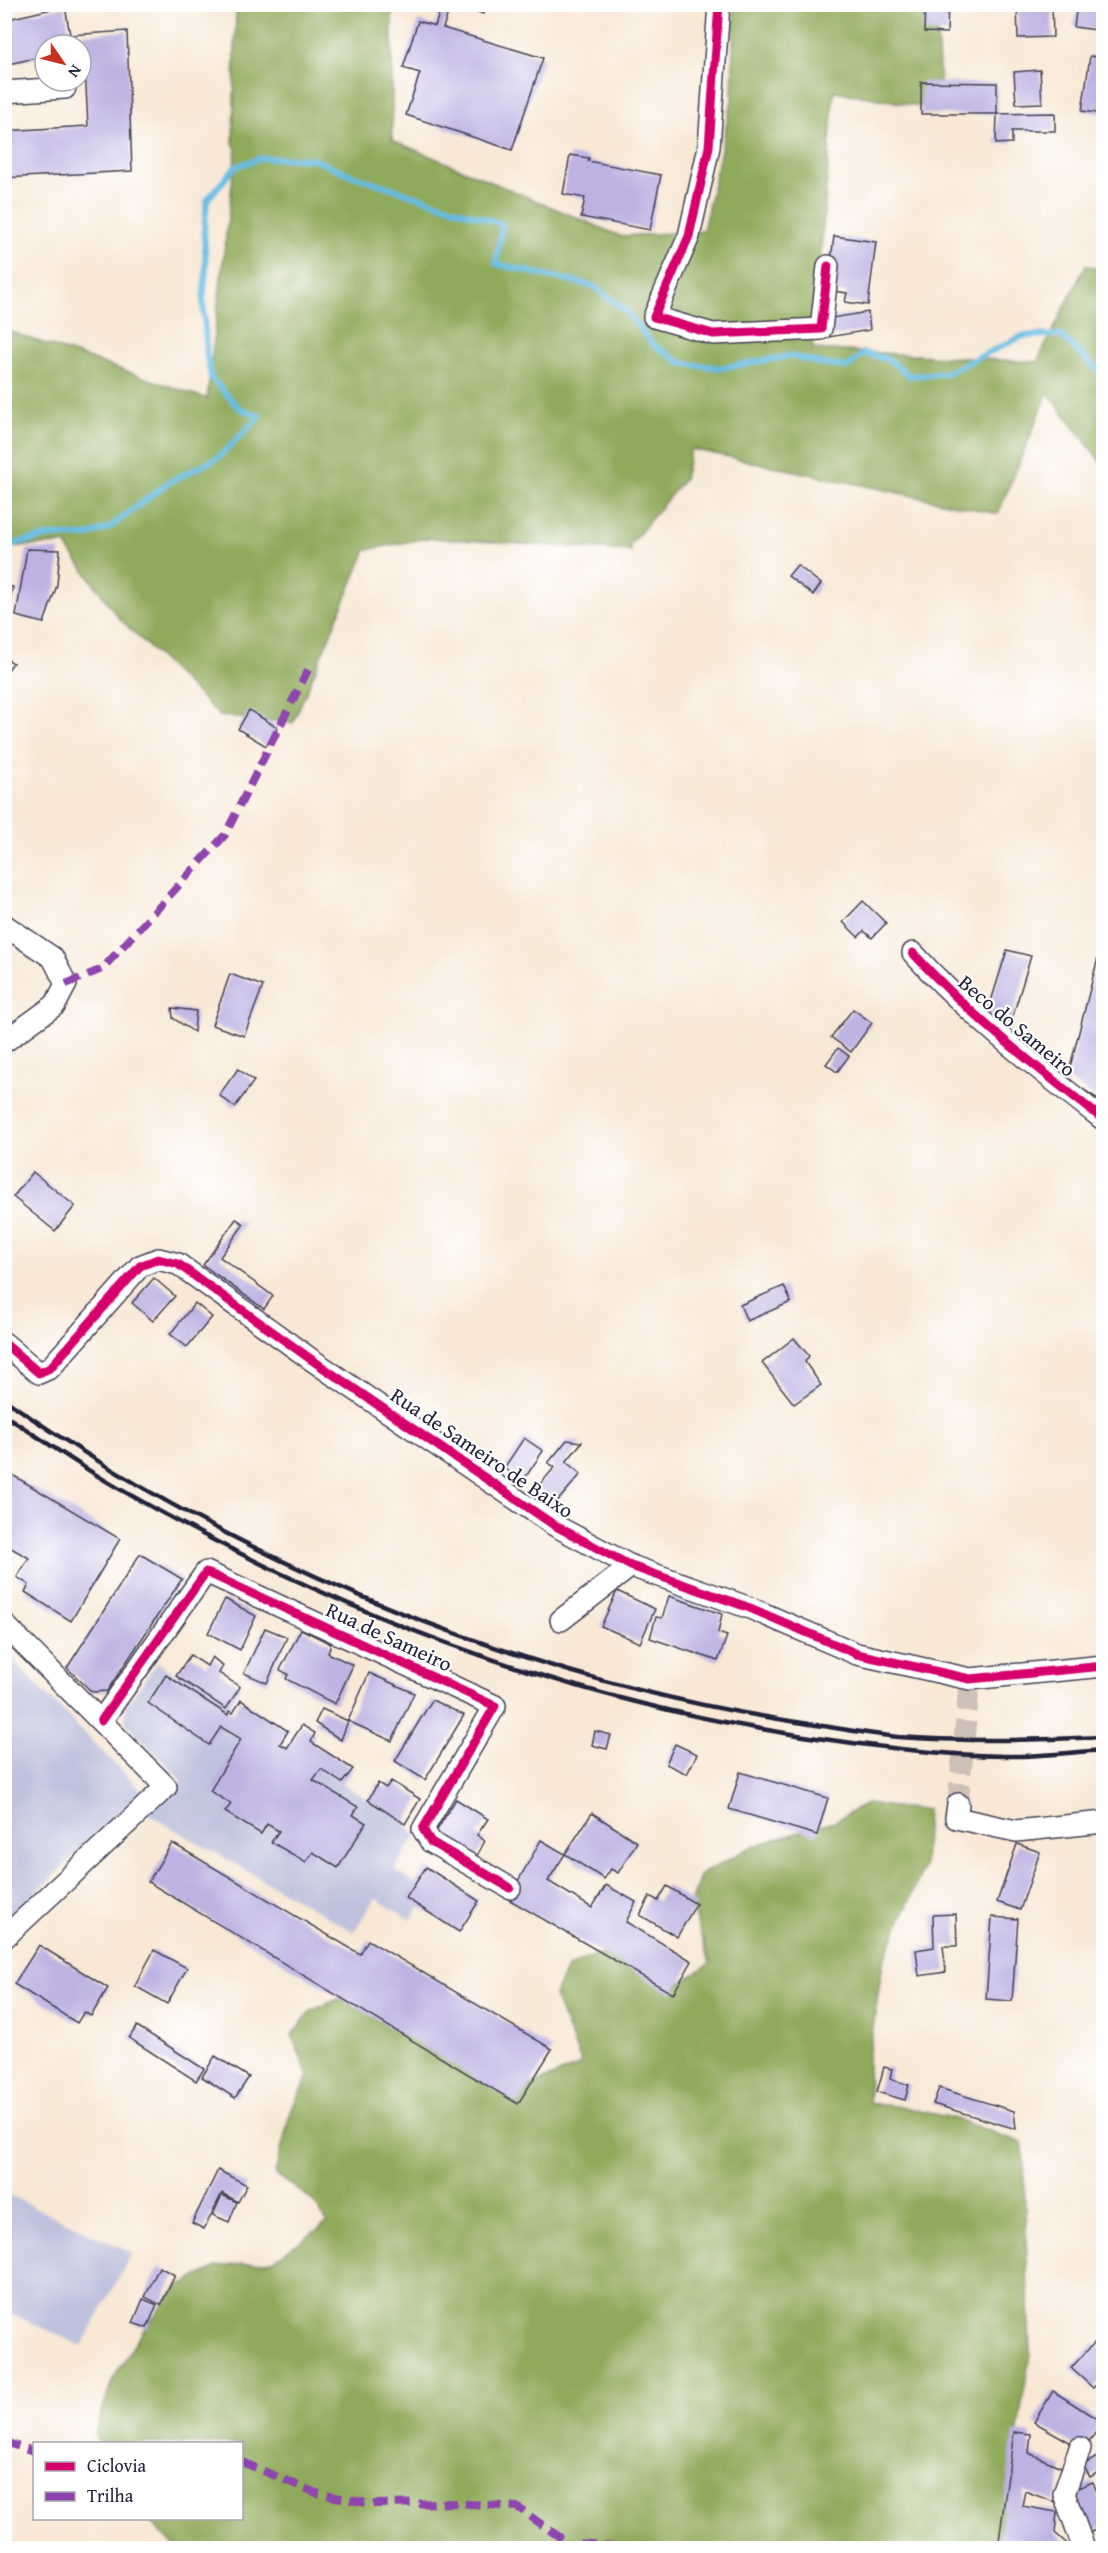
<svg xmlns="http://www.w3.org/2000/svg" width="1108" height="2553" font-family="'Gentium Book Plus',serif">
  <rect width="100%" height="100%" fill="#fff"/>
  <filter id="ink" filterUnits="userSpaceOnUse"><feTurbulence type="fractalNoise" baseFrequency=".0167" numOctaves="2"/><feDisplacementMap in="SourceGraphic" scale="12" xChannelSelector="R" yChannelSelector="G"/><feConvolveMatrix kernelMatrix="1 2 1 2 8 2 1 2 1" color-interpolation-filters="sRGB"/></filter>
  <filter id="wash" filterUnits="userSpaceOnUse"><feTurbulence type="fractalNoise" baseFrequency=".008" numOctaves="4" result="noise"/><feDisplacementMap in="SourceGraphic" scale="24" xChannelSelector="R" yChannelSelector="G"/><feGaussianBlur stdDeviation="1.35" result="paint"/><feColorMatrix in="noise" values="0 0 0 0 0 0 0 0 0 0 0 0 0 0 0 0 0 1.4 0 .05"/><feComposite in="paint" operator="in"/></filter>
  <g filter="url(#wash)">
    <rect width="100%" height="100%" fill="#f8e8d5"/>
    <g fill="#bfc2dd">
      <path d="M 5,1653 L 142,1791 L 5,1922 Z"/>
      <path d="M 158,1662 L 176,1676 L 405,1824 L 416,1835 L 394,1870 L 429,1891 L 411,1920 L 375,1898 L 354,1932 L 146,1813 L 182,1781 L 126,1724 L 125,1708 Z"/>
      <path d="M 5,2193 L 132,2253 L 82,2346 L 5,2311 Z"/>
    </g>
    <g fill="#90aa5b" stroke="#59664b" stroke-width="1.5">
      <path d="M 236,5 L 392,5 L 392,140 L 620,236 L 703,231 L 732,100 L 734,5 L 935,5 L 942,110 L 834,91 L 813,349 L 1037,362 L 1086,265 L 1103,271 L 1103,465 L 1048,393 L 998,514 L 691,449 L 684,479 L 629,546 L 631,551 L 428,538 L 366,550 L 293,723 L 220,716 L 119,618 L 65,544 L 5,547 L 5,330 L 207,399 L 236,149 L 233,143 Z"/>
      <path d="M 868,1803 L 899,1808 L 927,1809 L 924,1867 L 883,1962 L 868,2060 L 869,2103 L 903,2107 L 956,2119 L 1023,2143 L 1030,2354 L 999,2548 L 176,2548 L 148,2519 L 242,2518 L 242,2444 L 98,2443 L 95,2433 L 112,2381 L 143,2330 L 178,2286 L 217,2267 L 272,2261 L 327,2223 L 314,2201 L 275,2174 L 291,2110 L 308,2076 L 292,2035 L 311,2011 L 349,1994 L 516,2092 L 582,2064 L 554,1996 L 567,1968 L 593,1956 L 614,1952 L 676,1986 L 710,1963 L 691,1905 L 700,1875 L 753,1846 L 833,1822 Z"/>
    </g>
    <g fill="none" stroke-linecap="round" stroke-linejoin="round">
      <path stroke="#64bce1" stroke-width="6" d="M 4,546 L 50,536 L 87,536 L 109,528 L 169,482 L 219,457 L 260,416 L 239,408 L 211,378 L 207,356 L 203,300 L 206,271 L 204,231 L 207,200 L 235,167 L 261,158 L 313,159 L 354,176 L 502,224 L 496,264 L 593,286 L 626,311 L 652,344 L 681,363 L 720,368 L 791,356 L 822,364 L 848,367 L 864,353 L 889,360 L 910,376 L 946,373 L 1023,336 L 1060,335 L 1104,376"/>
    </g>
    <g id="blocks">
      <g fill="#bdb2e2">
        <path d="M 442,4 L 451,4 L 443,28 L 543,58 L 512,150 L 406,115 L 420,73 L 403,68 L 418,21 L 435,26 Z"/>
        <path d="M 457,4 L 486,4 L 483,14 Z"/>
        <path d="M 925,4 L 948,4 L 947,33 L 924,32 Z"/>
        <path d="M 1017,4 L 1052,4 L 1053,37 L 1018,38 Z"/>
        <path d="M 1077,4 L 1104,4 L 1104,31 L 1074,27 Z"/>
        <path d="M 65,6 L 70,35 L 127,31 L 132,171 L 4,178 L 4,131 L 88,126 L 84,47 L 81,48 L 81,45 L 45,45 L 45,56 L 4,65 L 4,20 Z"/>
        <path d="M 1090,56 L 1104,58 L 1104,114 L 1082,111 Z"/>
        <path d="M 1040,70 L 1042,103 L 1016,104 L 1014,72 Z"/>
        <path d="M 921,82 L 997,83 L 997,114 L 1055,113 L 1055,131 L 1012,131 L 1012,143 L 996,144 L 997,114 L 921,114 Z"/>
        <path d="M 570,155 L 589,158 L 588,161 L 661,175 L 650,230 L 581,217 L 585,198 L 563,194 Z"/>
        <path d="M 834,236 L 876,242 L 868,305 L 845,302 L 847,293 L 833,291 L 837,261 L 831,260 Z"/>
        <path d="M 868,312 L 870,330 L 829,337 L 826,319 Z"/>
        <path d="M 27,549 L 60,550 L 57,585 L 44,623 L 16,616 Z"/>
        <path d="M 797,565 L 821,584 L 813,595 L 788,576 Z"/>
        <path d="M 4,586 L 13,587 L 9,604 L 4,604 Z"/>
        <path d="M 4,657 L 13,663 L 4,675 Z"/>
        <path d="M 249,710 L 278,728 L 266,746 L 238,729 Z"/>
        <path d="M 863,901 L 886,923 L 872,938 L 864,931 L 858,937 L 843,922 Z"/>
        <path d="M 1103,938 L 1104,938 L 1104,1103 L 1067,1079 Z"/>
        <path d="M 1007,950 L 1031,956 L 1011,1022 L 987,1014 Z"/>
        <path d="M 230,974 L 263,986 L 244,1036 L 212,1025 Z"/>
        <path d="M 172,1008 L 196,1011 L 194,1032 L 173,1018 Z"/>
        <path d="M 853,1009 L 872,1023 L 851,1052 L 831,1037 Z"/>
        <path d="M 838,1048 L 849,1056 L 837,1072 L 826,1064 Z"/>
        <path d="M 238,1069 L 254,1081 L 235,1107 L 219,1095 Z"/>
        <path d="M 33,1172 L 75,1206 L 55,1231 L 13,1197 Z"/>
        <path d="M 236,1219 L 244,1224 L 220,1257 L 273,1296 L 264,1309 L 203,1265 Z"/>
        <path d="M 154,1278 L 175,1296 L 153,1321 L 132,1303 Z"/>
        <path d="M 784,1286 L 791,1302 L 747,1321 L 740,1305 Z"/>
        <path d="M 195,1303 L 212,1317 L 187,1347 L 170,1334 Z"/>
        <path d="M 794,1338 L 809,1356 L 805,1362 L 821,1385 L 794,1404 L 762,1363 Z"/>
        <path d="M 524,1438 L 543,1451 L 523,1481 L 504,1468 Z"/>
        <path d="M 567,1440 L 582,1442 L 566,1462 L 581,1474 L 555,1504 L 534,1491 L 555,1467 L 548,1463 Z"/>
        <path d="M 4,1470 L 120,1539 L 71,1621 L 25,1592 L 29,1585 L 17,1577 L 29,1558 L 4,1544 Z"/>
        <path d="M 140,1554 L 182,1579 L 107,1691 L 92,1692 L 67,1668 Z"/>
        <path d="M 617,1591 L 655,1609 L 640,1643 L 601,1626 Z"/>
        <path d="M 669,1596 L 722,1614 L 718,1633 L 727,1636 L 718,1661 L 650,1638 L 656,1617 L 662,1618 Z"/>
        <path d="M 225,1599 L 256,1616 L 240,1650 L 208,1633 Z"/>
        <path d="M 265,1628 L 287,1637 L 267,1683 L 244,1673 Z"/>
        <path d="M 301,1629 L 331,1644 L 328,1653 L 353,1665 L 335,1704 L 286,1679 L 288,1674 L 280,1670 Z"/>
        <path d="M 190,1655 L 207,1666 L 212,1657 L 223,1666 L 219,1673 L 240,1687 L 226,1709 L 176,1676 Z"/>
        <path d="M 369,1673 L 414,1693 L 392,1741 L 348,1721 Z"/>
        <path d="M 166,1675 L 228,1715 L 229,1711 L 233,1713 L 241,1700 L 288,1731 L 280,1744 L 287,1748 L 302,1725 L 315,1733 L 311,1742 L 353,1769 L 342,1783 L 321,1769 L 313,1780 L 358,1807 L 353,1815 L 366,1823 L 338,1868 L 313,1852 L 306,1862 L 271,1842 L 279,1831 L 267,1824 L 261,1834 L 225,1812 L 231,1804 L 210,1791 L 241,1739 L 221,1727 L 209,1745 L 148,1703 Z"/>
        <path d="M 432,1700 L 464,1715 L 425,1780 L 395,1761 Z"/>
        <path d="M 322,1709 L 348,1721 L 341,1740 L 315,1723 Z"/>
        <path d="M 595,1731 L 611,1735 L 607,1749 L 592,1745 Z"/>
        <path d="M 675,1744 L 697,1754 L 687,1774 L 666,1764 Z"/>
        <path d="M 740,1772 L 828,1798 L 817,1835 L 729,1809 Z"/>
        <path d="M 391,1781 L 420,1799 L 405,1824 L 368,1800 L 378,1783 L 386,1788 Z"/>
        <path d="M 456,1799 L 488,1819 L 477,1835 L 485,1841 L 475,1859 L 434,1835 Z"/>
        <path d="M 592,1813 L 637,1842 L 618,1873 L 611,1869 L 604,1879 L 565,1854 Z"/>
        <path d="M 541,1840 L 565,1854 L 548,1881 L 592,1908 L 606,1885 L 636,1902 L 626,1922 L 692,1961 L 673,1994 L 508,1899 Z"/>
        <path d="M 172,1843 L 360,1954 L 368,1940 L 552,2049 L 518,2104 L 148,1882 Z"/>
        <path d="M 1017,1844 L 1040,1852 L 1020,1910 L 997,1902 Z"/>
        <path d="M 426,1867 L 479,1901 L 459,1932 L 406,1898 Z"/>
        <path d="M 667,1886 L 696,1904 L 677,1937 L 640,1915 L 650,1896 L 658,1901 Z"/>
        <path d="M 956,1914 L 957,1946 L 943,1946 L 946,1972 L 919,1976 L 916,1950 L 934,1947 L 933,1915 Z"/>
        <path d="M 992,1917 L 1018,1919 L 1012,2001 L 986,1999 Z"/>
        <path d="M 39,1945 L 108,1988 L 91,2016 L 84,2012 L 77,2023 L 14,1984 Z"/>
        <path d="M 154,1950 L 187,1968 L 167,2004 L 135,1986 Z"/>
        <path d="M 137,2026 L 204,2069 L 196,2081 L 129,2038 Z"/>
        <path d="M 215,2056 L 249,2077 L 235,2098 L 202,2077 Z"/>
        <path d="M 884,2067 L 892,2069 L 890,2079 L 909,2085 L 905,2100 L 877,2092 Z"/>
        <path d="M 939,2088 L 1014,2111 L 1016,2129 L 933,2104 Z"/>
        <path d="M 218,2170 L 247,2185 L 238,2202 L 222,2193 L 204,2229 L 192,2223 Z"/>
        <path d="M 222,2195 L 237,2202 L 229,2222 L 213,2215 Z"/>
        <path d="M 159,2267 L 175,2275 L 161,2305 L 145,2297 Z"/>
        <path d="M 143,2299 L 157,2305 L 147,2328 L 133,2323 Z"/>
        <path d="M 1094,2343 L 1104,2352 L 1104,2377 L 1093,2388 L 1071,2368 Z"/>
        <path d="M 1053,2391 L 1103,2423 L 1087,2444 L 1073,2444 L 1034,2422 Z"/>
        <path d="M 1014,2432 L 1031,2434 L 1029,2453 L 1063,2468 L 1054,2502 L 1025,2491 L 1022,2506 L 1057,2512 L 1055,2533 L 1072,2548 L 998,2548 Z"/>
        <path d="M 1104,2453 L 1104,2480 L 1099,2472 L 1090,2477 L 1083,2465 Z"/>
        <path d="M 1093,2482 L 1104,2510 L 1104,2527 L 1086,2534 L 1070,2491 Z"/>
        <path d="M 1104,2541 L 1104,2548 L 1092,2548 L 1092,2543 Z"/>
      </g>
    </g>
  </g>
  <g filter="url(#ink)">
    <use href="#blocks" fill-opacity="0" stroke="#424052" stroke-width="1.5"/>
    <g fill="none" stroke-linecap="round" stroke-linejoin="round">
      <path stroke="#cdc0b6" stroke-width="21" stroke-dasharray="21 10" stroke-linecap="butt" d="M 958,1804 L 969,1687"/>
      <defs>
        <g id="minor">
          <path d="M 719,4 L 709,147 L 689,236 L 654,317 L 713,334 L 821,329 L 828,266"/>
          <path d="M 4,92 L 65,88"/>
          <path d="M 4,925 L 53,958 L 66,984 L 55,1005 L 4,1042"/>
          <path d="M 913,953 C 970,1016 1037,1068 1104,1120"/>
          <path d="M 4,1343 L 39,1373 L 50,1368 L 140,1266 L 158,1259 L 178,1264 L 312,1360 L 554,1525 L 631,1566 L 750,1608 L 857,1654 L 970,1679 L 1104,1666"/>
          <path d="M 561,1620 L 631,1566"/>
          <path d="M 4,1624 L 166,1787 L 4,1938"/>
          <path d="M 101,1721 L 206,1572 L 495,1706 L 423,1829 L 431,1842 L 510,1888"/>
          <path d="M 958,1804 L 956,1818 L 1016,1831 L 1104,1822"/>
          <path d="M 1080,2448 L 1064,2494 L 1084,2548"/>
        </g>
      </defs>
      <use href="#minor" stroke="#424052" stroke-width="24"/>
      <use href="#minor" stroke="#fff" stroke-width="21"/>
      <g stroke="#22223b" stroke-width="4.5">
        <path d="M 4,1399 C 240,1565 531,1684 816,1725 C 843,1729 871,1734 898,1737 C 966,1742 1035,1740 1104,1737"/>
        <path d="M 4,1415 C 42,1439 79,1466 118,1488 C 335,1613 568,1702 817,1738 C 879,1747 941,1755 1004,1756 C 1037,1757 1071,1752 1104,1750"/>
      </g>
      <g stroke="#8e44ad" stroke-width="8" stroke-dasharray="15 8" stroke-linecap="butt">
        <path d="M 66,984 L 102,969 L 225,835 L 309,668"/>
        <path d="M 4,2442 L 34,2451"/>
        <path d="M 242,2462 L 316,2493 L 371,2504 L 455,2503 L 517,2507 L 575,2548"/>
        <path d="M 558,2548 L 577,2543 L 635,2548"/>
      </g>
      <defs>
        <g id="cycleway">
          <path d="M 719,4 L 709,147 L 689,236 L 654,317 L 713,334 L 821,329 L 828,266"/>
          <path d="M 913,953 C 970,1016 1037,1068 1104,1120"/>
          <path d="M 4,1343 L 39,1373 L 50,1368 L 140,1266 L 158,1259 L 178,1264 L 312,1360 L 554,1525 L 631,1566 L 750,1608 L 857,1654 L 970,1679 L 1104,1666"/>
          <path d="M 101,1721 L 206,1572 L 495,1706 L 423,1829 L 431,1842 L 510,1888"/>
        </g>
      </defs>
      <use href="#cycleway" stroke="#fff" stroke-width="13"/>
      <use href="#cycleway" stroke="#d6006c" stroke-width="9"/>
    </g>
  </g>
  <g text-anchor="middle" stroke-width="4.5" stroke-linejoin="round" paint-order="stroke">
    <g font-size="21" fill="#22223b" stroke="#fff">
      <text transform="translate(1017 1026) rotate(40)" y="7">Beco do Sameiro</text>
      <text transform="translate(482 1453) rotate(34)" y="7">Rua de Sameiro de Baixo</text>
      <text transform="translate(389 1637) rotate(25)" y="7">Rua de Sameiro</text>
    </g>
  </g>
  <rect width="1108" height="2553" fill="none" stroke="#fff" stroke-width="24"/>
  <rect x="33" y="2442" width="210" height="78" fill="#ffffff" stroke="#a7a7b1" stroke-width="1.5"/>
  <rect x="45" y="2462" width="30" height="9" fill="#d6006c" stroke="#a7a7b1" stroke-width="1.5"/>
  <text x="87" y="2472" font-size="18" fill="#22223b">Ciclovia</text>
  <rect x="45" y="2492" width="30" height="9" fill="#8e44ad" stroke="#a7a7b1" stroke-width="1.5"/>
  <text x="87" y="2502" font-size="18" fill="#22223b">Trilha</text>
  <g transform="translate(63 63) rotate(125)"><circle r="28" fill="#ffffff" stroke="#a7a7b1" stroke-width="1.5"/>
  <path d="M0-4.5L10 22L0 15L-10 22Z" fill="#c8321e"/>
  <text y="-9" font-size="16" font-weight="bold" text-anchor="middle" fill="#22223b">N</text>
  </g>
</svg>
